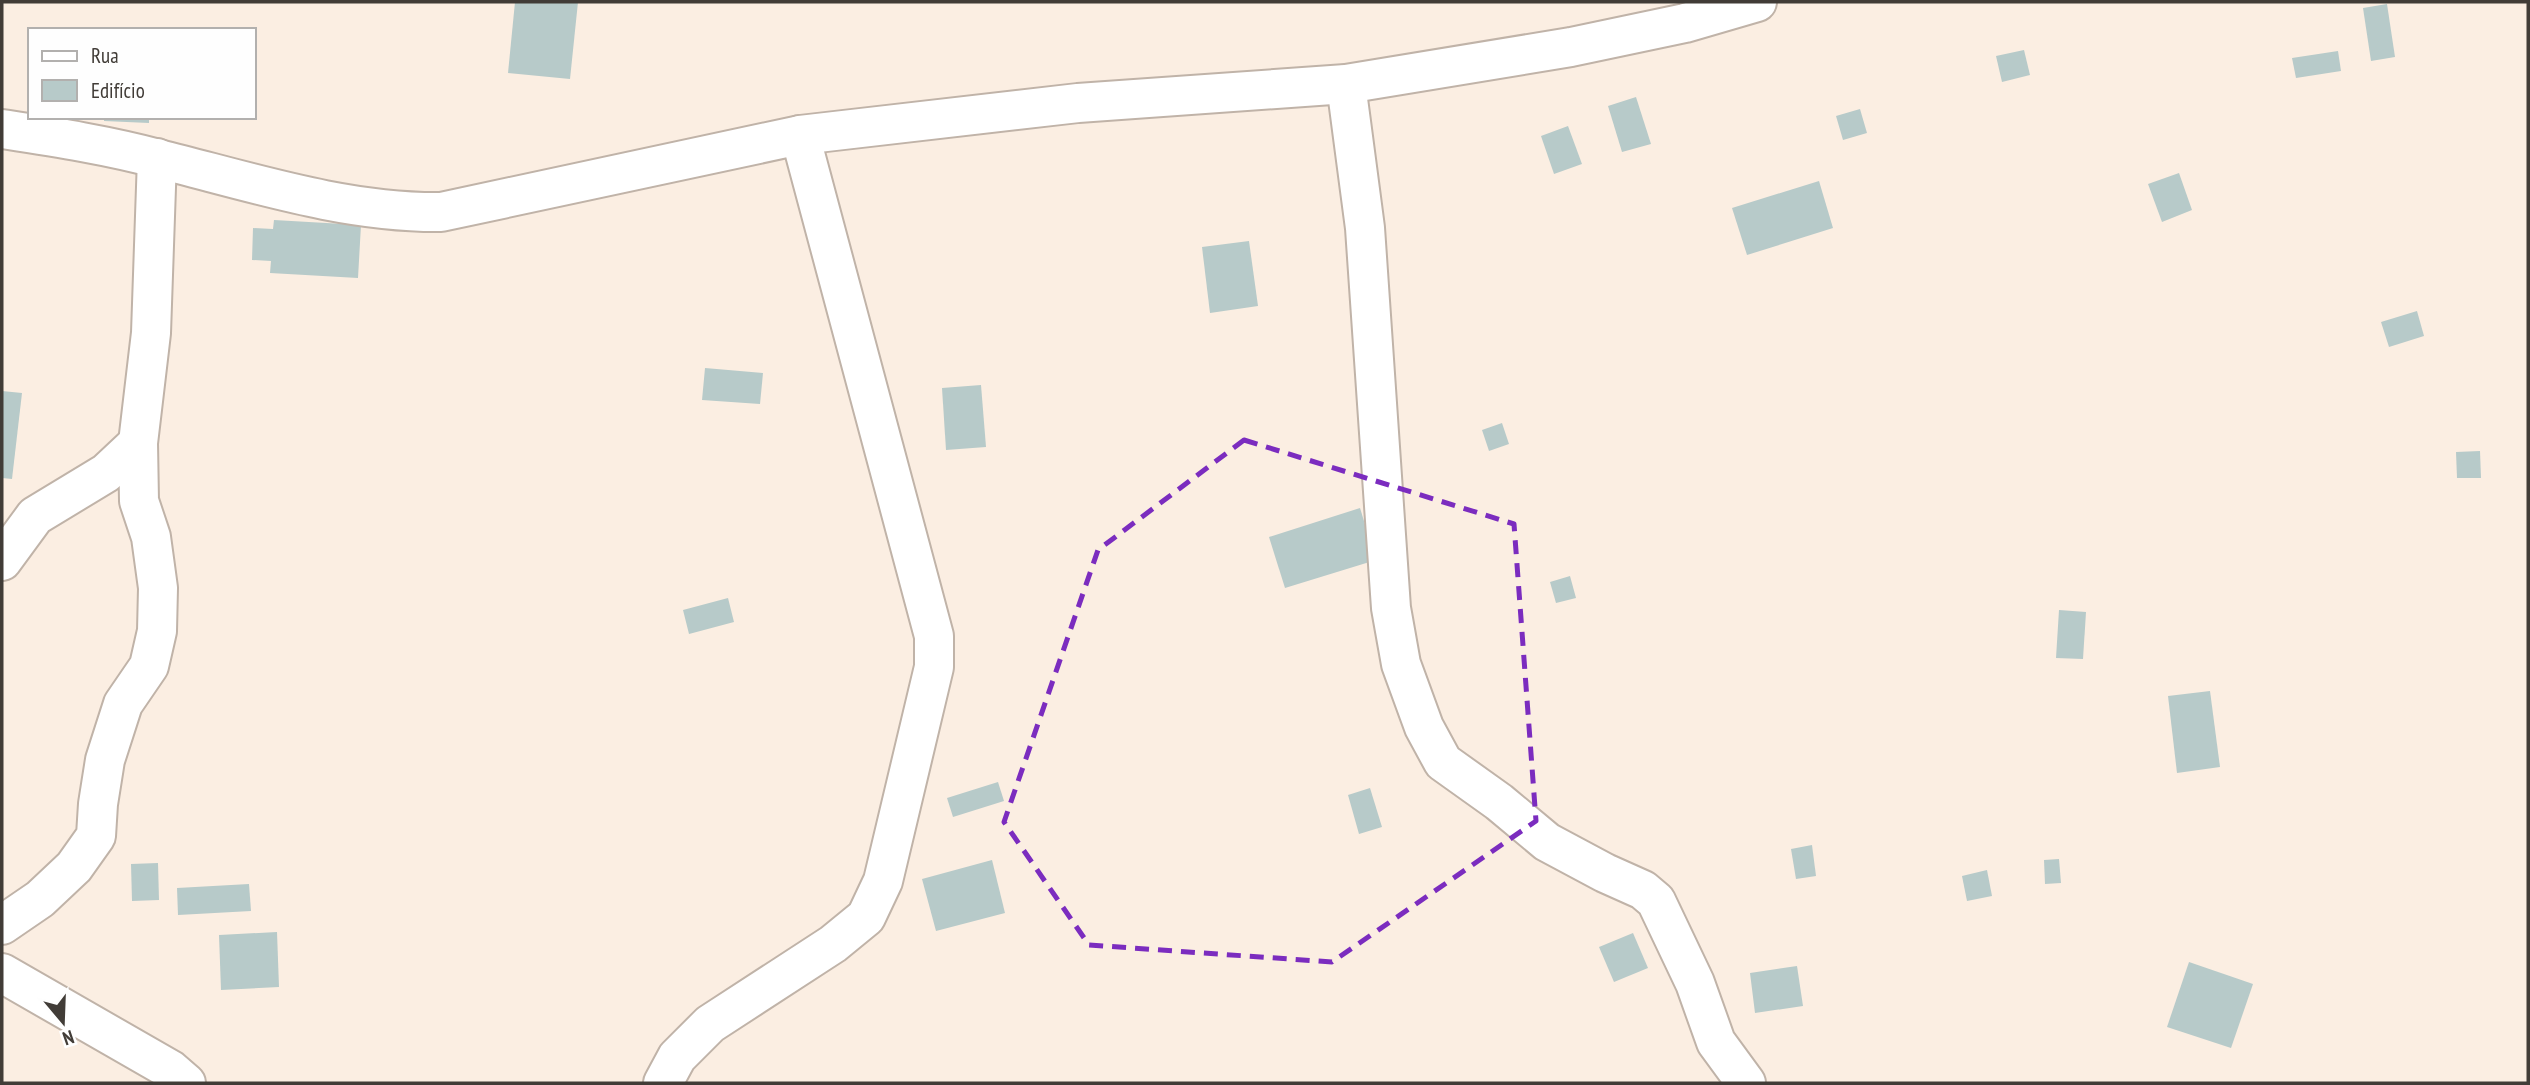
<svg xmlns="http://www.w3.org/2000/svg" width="2530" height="1085" font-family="'PT Sans Narrow',sans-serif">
  <rect width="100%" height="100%" fill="#fbeee2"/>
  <g fill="#b7cac9">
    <path d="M 515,2 L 578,2 L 570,79 L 508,73 Z"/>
    <path d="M 2387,4 L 2395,57 L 2371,61 L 2363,8 Z"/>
    <path d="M 2024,50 L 2030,75 L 2002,82 L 1996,56 Z"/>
    <path d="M 2338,51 L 2341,71 L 2296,78 L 2292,58 Z"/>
    <path d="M 1636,97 L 1651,144 L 1622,152 L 1608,106 Z"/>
    <path d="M 1860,109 L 1867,133 L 1843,140 L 1836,116 Z"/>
    <path d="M 104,117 L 149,117 L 149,123 L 104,121 Z"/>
    <path d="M 1568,126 L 1582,164 L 1554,174 L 1541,136 Z"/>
    <path d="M 2179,173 L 2192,210 L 2162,222 L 2148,184 Z"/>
    <path d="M 1819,181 L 1833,228 L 1747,255 L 1732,208 Z"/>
    <path d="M 274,220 L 361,225 L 358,278 L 270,273 L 271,261 L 252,260 L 253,228 L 273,229 Z"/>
    <path d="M 1249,241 L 1258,306 L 1210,313 L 1202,247 Z"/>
    <path d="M 2417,311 L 2424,336 L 2389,347 L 2381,322 Z"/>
    <path d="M 705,368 L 763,373 L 760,404 L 702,400 Z"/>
    <path d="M 981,385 L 986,447 L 946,450 L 942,388 Z"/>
    <path d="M 2,391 L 22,393 L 12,479 L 2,478 Z"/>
    <path d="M 1502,423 L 1509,444 L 1489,451 L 1482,430 Z"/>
    <path d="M 2480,451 L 2481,478 L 2457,478 L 2456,452 Z"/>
    <path d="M 1360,508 L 1376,560 L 1285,588 L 1269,537 Z"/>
    <path d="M 1570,576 L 1576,598 L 1556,603 L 1550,582 Z"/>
    <path d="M 728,598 L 734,622 L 689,634 L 683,610 Z"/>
    <path d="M 2059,610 L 2086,612 L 2083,659 L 2056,658 Z"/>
    <path d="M 2210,691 L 2220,767 L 2177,773 L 2168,696 Z"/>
    <path d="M 998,782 L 1004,801 L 953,817 L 947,798 Z"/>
    <path d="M 1370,788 L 1382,827 L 1359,834 L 1348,795 Z"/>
    <path d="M 1812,845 L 1816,876 L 1796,879 L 1791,849 Z"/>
    <path d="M 2059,859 L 2061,883 L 2045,884 L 2044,860 Z"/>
    <path d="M 992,860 L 1005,913 L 936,931 L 922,879 Z"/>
    <path d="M 158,863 L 159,900 L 132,901 L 131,864 Z"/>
    <path d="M 1987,870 L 1992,896 L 1967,901 L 1962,876 Z"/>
    <path d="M 249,884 L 251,911 L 178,915 L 177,888 Z"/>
    <path d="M 277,932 L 279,987 L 221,990 L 219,935 Z"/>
    <path d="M 1633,933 L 1648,968 L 1614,982 L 1599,947 Z"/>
    <path d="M 2189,962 L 2253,984 L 2231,1048 L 2167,1027 Z"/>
    <path d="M 1797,966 L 1803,1006 L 1755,1013 L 1750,973 Z"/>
  </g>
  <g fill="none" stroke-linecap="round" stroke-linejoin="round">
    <defs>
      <g id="street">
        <path d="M 1346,84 L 1365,228 L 1391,608 L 1401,664 L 1424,727 L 1443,762 L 1499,802 L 1547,842 L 1605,873 L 1643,890 L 1656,901 L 1695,983 L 1716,1042 L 1746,1083"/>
        <path d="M 2,129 C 54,137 107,145 159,159 C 251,182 345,213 441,212 L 800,135 L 1078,103 L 1346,84 L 1571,47 L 1685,23 L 1757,2"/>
        <path d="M 2,561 L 35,516 L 106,473 L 138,443"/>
        <path d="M 2,925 L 40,899 L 74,867 L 96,836 L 98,804 L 105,760 L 123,704 L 149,666 L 157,631 L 158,588 L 151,537 L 139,501 L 138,443 L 151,333 L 157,158"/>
        <path d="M 2,973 L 171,1070 L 186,1083"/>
        <path d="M 663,1083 L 677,1057 L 710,1024 L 833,944 L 866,917 L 883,881 L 934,667 L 934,636 L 800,135"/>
      </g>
    </defs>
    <use href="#street" stroke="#c0b3a8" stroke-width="42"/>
    <use href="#street" stroke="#fff" stroke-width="38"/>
  </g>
  <path fill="none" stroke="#7b2cbf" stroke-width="5" stroke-dasharray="14 9" stroke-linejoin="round" d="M 1244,440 L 1514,524 L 1536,821 L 1332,962 L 1089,945 L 1004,822 L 1098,550 Z"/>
  <rect width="2530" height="1085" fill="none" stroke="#413c37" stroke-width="7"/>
  <rect x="28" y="28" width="228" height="91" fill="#fefefe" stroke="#b2b0ae" stroke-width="2"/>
  <rect x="42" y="51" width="35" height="10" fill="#ffffff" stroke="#b2b0ae" stroke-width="2"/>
  <text x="91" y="63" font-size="21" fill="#413c37">Rua</text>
  <rect x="42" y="80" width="35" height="21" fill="#b7cac9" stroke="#b2b0ae" stroke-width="2"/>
  <text x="91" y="98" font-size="21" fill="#413c37">Edifício</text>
  <g transform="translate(63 1022) rotate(161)" stroke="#fefefe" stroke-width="5" paint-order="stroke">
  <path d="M0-5L12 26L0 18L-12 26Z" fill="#413c37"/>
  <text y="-10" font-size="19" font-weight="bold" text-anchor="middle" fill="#413c37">N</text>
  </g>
</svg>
